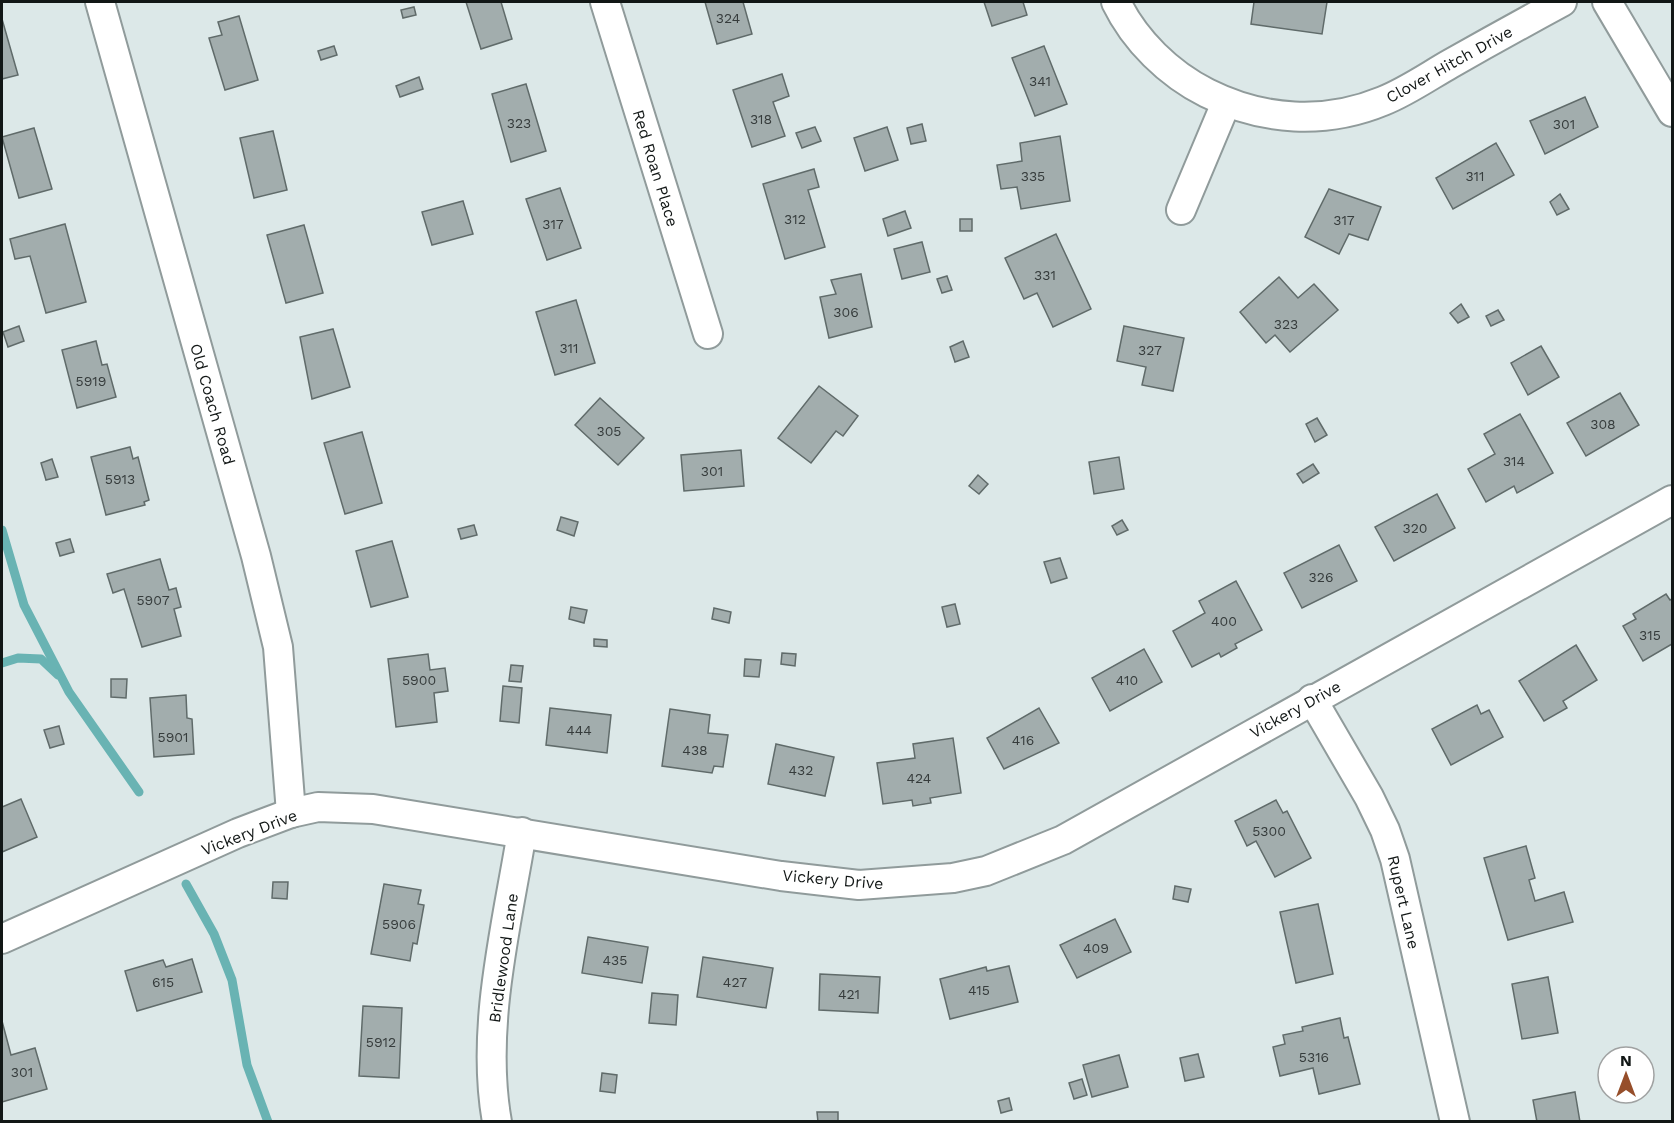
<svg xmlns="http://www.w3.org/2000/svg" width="1674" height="1123" font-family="'Work Sans',sans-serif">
  <rect width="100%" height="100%" fill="#dce8e8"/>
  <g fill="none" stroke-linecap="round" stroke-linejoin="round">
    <g stroke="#69b3b3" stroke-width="9">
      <path d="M 2,530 L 24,605 L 69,692 L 139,792"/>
      <path d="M 2,663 L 18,658 L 41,659 L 58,675"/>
      <path d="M 186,884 L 214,934 L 232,980 L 247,1065 L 268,1122"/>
    </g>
  </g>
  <g fill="#a2adad" stroke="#606b6a" stroke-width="1.5">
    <path d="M 466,2 L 501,2 L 512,39 L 481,49 Z"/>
    <path d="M 705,2 L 743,2 L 752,34 L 717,44 Z"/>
    <path d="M 984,2 L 1023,2 L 1027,15 L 992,26 Z"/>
    <path d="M 1254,2 L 1327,2 L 1322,34 L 1251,24 Z"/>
    <path d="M 414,7 L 416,15 L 403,18 L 401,10 Z"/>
    <path d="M 239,16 L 258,80 L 225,90 L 209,38 L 222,35 L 218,22 Z"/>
    <path d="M 2,19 L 18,75 L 2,79 Z"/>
    <path d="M 334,46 L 337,55 L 321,60 L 318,51 Z"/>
    <path d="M 1044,46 L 1067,104 L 1035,116 L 1012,58 Z"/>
    <path d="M 782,74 L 789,96 L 773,102 L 785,136 L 752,147 L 733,90 Z"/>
    <path d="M 419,77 L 423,89 L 400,97 L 396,86 Z"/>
    <path d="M 526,84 L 546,151 L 511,162 L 492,94 Z"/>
    <path d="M 1585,97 L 1598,127 L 1545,154 L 1530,121 Z"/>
    <path d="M 922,124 L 926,141 L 911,144 L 907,128 Z"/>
    <path d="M 815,127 L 821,141 L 802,148 L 796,133 Z"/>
    <path d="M 887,127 L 898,160 L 865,171 L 854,138 Z"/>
    <path d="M 34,128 L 52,189 L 19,198 L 2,137 Z"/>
    <path d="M 273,131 L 287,190 L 254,198 L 240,138 Z"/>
    <path d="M 1060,136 L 1070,201 L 1021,209 L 1017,187 L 1001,189 L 997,165 L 1022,161 L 1020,143 Z"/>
    <path d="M 1496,143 L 1514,175 L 1453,209 L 1436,178 Z"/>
    <path d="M 814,169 L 819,187 L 808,190 L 825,247 L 785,259 L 763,184 Z"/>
    <path d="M 560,188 L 581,248 L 547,260 L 526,199 Z"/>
    <path d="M 1329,189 L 1381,207 L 1368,240 L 1349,234 L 1339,254 L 1305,237 Z"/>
    <path d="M 1560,194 L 1569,209 L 1557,215 L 1550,202 Z"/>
    <path d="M 463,201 L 473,234 L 432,245 L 422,212 Z"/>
    <path d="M 905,211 L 911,228 L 888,236 L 883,219 Z"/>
    <rect x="960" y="219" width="12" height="12"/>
    <path d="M 65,224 L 86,302 L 46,313 L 30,256 L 15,259 L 10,239 Z"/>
    <path d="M 304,225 L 323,293 L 286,303 L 267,235 Z"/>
    <path d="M 1056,234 L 1091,309 L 1053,327 L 1037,293 L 1024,299 L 1005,258 Z"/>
    <path d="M 922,242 L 930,272 L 902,279 L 894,249 Z"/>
    <path d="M 861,274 L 872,327 L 829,338 L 820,297 L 836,294 L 831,280 Z"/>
    <path d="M 947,276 L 952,290 L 942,293 L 937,279 Z"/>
    <path d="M 1279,277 L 1298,298 L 1314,284 L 1338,310 L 1290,352 L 1275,335 L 1266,343 L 1240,312 Z"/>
    <path d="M 576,300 L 595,363 L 555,375 L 536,312 Z"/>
    <path d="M 1461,304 L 1469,317 L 1458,323 L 1450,313 Z"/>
    <path d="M 1498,310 L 1504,320 L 1491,326 L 1486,316 Z"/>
    <path d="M 19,326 L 24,341 L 8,347 L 3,332 Z"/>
    <path d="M 1124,326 L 1184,338 L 1173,391 L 1142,385 L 1146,367 L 1117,361 Z"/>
    <path d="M 333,329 L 350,387 L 312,399 L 300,337 Z"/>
    <path d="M 96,341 L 102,365 L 107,364 L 116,397 L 77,408 L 62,350 Z"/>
    <path d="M 963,341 L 969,357 L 955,362 L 950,347 Z"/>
    <path d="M 1541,346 L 1559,377 L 1528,395 L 1511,363 Z"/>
    <path d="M 819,386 L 858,416 L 843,436 L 836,431 L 811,463 L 778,438 Z"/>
    <path d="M 1620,393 L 1639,425 L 1586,456 L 1567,423 Z"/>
    <path d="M 600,398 L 644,438 L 618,465 L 575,425 Z"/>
    <path d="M 1520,414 L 1553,473 L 1517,493 L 1514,486 L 1486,502 L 1468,469 L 1495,454 L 1484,434 Z"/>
    <path d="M 1317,418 L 1327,435 L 1315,442 L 1306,424 Z"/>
    <path d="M 362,432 L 382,503 L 345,514 L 324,443 Z"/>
    <path d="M 130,447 L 133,459 L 138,457 L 149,500 L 144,502 L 145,505 L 106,515 L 91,457 Z"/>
    <path d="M 741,450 L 744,486 L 684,491 L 681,455 Z"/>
    <path d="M 1119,457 L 1124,489 L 1094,494 L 1089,462 Z"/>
    <path d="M 52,459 L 58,477 L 46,480 L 41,463 Z"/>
    <path d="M 1313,464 L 1319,473 L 1303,483 L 1297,474 Z"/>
    <path d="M 978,475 L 988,484 L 979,494 L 969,486 Z"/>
    <path d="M 1437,494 L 1455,528 L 1394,561 L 1375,527 Z"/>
    <path d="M 561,517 L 578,522 L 574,536 L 557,530 Z"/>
    <path d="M 1122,520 L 1128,530 L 1117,535 L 1112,526 Z"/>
    <path d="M 474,525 L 477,535 L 461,539 L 458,529 Z"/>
    <path d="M 70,539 L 74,552 L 60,556 L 56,543 Z"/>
    <path d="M 392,541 L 408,597 L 371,607 L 356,551 Z"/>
    <path d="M 1339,545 L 1357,581 L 1302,608 L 1284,573 Z"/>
    <path d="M 1060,558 L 1067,578 L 1051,583 L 1044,562 Z"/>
    <path d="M 160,559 L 169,590 L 176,588 L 181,607 L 174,609 L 181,636 L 142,647 L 124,589 L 113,593 L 107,574 Z"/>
    <path d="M 1236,581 L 1262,630 L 1235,644 L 1237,648 L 1221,657 L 1219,653 L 1192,667 L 1173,631 L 1205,613 L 1199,601 Z"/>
    <path d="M 1666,594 L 1670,600 L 1672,599 L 1672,644 L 1643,661 L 1623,626 L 1636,619 L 1633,614 Z"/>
    <path d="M 955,604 L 960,624 L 947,627 L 942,607 Z"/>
    <path d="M 571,607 L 587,610 L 584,623 L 569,619 Z"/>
    <path d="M 714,608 L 731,612 L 729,623 L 712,619 Z"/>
    <path d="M 594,639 L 607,640 L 607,647 L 594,646 Z"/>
    <path d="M 1576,645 L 1597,680 L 1563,701 L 1567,708 L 1544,721 L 1519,681 Z"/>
    <path d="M 1144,649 L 1162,682 L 1110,711 L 1092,678 Z"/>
    <path d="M 782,653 L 796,654 L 795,666 L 781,664 Z"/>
    <path d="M 428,654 L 430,670 L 445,668 L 448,691 L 434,693 L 437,722 L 396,727 L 388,659 Z"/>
    <path d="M 745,659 L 761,660 L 759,677 L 744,676 Z"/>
    <path d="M 511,665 L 523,666 L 521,682 L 509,681 Z"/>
    <path d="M 111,679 L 127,679 L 126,698 L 111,697 Z"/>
    <path d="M 503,686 L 522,688 L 519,723 L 500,721 Z"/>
    <path d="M 186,695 L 187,718 L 192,719 L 194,754 L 154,757 L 150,698 Z"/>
    <path d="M 1477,705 L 1481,714 L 1489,710 L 1503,737 L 1451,765 L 1432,729 Z"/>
    <path d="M 550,708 L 611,715 L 607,753 L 546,745 Z"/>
    <path d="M 1039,708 L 1059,743 L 1004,769 L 987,738 Z"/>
    <path d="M 670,709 L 710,715 L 708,733 L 728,735 L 723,767 L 714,766 L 712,773 L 662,766 Z"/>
    <path d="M 59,726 L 64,744 L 50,748 L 44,730 Z"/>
    <path d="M 953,738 L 961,793 L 930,798 L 931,803 L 913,806 L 912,800 L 883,804 L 877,763 L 915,758 L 913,744 Z"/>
    <path d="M 776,744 L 834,757 L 825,796 L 768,784 Z"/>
    <path d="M 21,799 L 37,837 L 2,852 L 2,807 Z"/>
    <path d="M 1276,800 L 1283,813 L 1287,811 L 1311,858 L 1275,877 L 1256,841 L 1247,846 L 1235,821 Z"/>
    <path d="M 1526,846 L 1535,878 L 1529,880 L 1535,901 L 1564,892 L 1573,922 L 1508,940 L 1484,858 Z"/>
    <path d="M 273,882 L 288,882 L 287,899 L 272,898 Z"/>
    <path d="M 384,884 L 421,890 L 418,904 L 424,905 L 417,944 L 413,943 L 410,961 L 371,954 Z"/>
    <path d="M 1175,886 L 1191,889 L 1188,902 L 1173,899 Z"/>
    <path d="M 1318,904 L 1333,974 L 1296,983 L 1280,912 Z"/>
    <path d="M 1115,919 L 1131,952 L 1077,978 L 1060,945 Z"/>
    <path d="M 588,937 L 648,947 L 642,983 L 582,973 Z"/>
    <path d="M 703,957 L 773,968 L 766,1008 L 697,997 Z"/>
    <path d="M 192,959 L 202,992 L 137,1011 L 125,971 L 163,960 L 166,967 Z"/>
    <path d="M 1009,966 L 1018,1002 L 950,1019 L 940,979 L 986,967 L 987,971 Z"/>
    <path d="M 820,974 L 880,977 L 878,1013 L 819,1010 Z"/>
    <path d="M 1548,977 L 1558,1033 L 1522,1039 L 1512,984 Z"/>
    <path d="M 652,993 L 678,995 L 676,1025 L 649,1023 Z"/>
    <path d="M 363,1006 L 402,1008 L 399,1078 L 359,1076 Z"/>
    <path d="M 1340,1018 L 1344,1038 L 1348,1037 L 1360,1084 L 1319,1094 L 1313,1068 L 1280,1076 L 1273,1047 L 1285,1044 L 1283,1035 L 1303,1031 L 1302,1027 Z"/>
    <path d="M 2,1021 L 11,1055 L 35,1048 L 47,1089 L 2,1102 Z"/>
    <path d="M 1198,1054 L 1204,1077 L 1185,1081 L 1180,1058 Z"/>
    <path d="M 1119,1055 L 1128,1087 L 1092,1097 L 1083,1065 Z"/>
    <path d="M 602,1073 L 617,1075 L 615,1093 L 600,1091 Z"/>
    <path d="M 1082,1079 L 1087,1095 L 1074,1099 L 1069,1083 Z"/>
    <path d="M 1575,1092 L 1580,1122 L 1537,1122 L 1533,1100 Z"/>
    <path d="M 1009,1098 L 1012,1110 L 1001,1113 L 998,1101 Z"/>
    <path d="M 817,1112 L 838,1112 L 838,1122 L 818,1122 Z"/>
  </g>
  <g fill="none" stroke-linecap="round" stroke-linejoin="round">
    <defs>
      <g id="street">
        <path d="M 100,2 L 256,556 L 278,647 L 291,813"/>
        <path d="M 605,2 L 708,334"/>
        <path d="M 1116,2 C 1135,41 1169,74 1207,93 C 1263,121 1325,125 1383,101 C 1406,92 1429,76 1450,64 C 1487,43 1525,22 1562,2"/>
        <path d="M 1607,2 L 1672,112"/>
        <path d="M 1181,210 L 1226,103"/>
        <path d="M 1312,699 L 1369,797 L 1385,830 L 1395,859 L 1455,1122"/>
        <path d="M 2,939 L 238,833 L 291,813 L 318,807 L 373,809 L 781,876 L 859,885 L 953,878 L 986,871 L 1063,840 L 1672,500"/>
        <path d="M 497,1122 C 480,1028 507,924 522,832"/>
      </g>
    </defs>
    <use href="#street" stroke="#909b9b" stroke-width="32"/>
    <use href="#street" stroke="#fff" stroke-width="28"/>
  </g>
  <g text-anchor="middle" stroke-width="4.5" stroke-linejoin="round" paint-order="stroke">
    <g font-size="14" fill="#363c3c">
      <text x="728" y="23">324</text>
      <text x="1040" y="86">341</text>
      <text x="761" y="124">318</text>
      <text x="519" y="128">323</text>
      <text x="1564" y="129">301</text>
      <text x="1033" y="181">335</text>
      <text x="1475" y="181">311</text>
      <text x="795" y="224">312</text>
      <text x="1344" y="225">317</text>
      <text x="553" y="229">317</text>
      <text x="1045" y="280">331</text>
      <text x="846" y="317">306</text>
      <text x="1286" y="329">323</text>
      <text x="569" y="353">311</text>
      <text x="1150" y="355">327</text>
      <text x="91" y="386">5919</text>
      <text x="1603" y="429">308</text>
      <text x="609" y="436">305</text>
      <text x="1514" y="466">314</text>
      <text x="712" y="476">301</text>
      <text x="120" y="484">5913</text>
      <text x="1415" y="533">320</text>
      <text x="1321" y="582">326</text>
      <text x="153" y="605">5907</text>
      <text x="1224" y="626">400</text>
      <text x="1650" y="640">315</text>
      <text x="419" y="685">5900</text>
      <text x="1127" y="685">410</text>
      <text x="579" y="735">444</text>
      <text x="173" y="742">5901</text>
      <text x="1023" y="745">416</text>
      <text x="695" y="755">438</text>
      <text x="801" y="775">432</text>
      <text x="919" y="783">424</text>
      <text x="1269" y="836">5300</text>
      <text x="399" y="929">5906</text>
      <text x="1096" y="953">409</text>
      <text x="615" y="965">435</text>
      <text x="163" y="987">615</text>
      <text x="735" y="987">427</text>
      <text x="979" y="995">415</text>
      <text x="849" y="999">421</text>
      <text x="381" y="1047">5912</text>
      <text x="1314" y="1062">5316</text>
      <text x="22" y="1077">301</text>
    </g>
    <g font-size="16" fill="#121716" stroke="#fff">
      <text transform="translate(1449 64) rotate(-29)" y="6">Clover Hitch Drive</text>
      <text transform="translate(656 168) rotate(73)" y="6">Red Roan Place</text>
      <text transform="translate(213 404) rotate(74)" y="6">Old Coach Road</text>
      <text transform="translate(1295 709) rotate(-29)" y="6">Vickery Drive</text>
      <text transform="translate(249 832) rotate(-21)" y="6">Vickery Drive</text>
      <text transform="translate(833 879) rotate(5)" y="6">Vickery Drive</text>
      <text transform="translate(1404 902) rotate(77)" y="6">Rupert Lane</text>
      <text transform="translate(503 958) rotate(-82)" y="6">Bridlewood Lane</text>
    </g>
  </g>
  <rect width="1674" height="1123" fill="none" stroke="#121716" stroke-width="6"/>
  <g transform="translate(1626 1075)"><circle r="28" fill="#ffffff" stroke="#a0a2a2" stroke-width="1.5"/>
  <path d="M0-4.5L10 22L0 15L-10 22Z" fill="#964e2a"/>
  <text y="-9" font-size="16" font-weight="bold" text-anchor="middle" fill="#121716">N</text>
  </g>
</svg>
